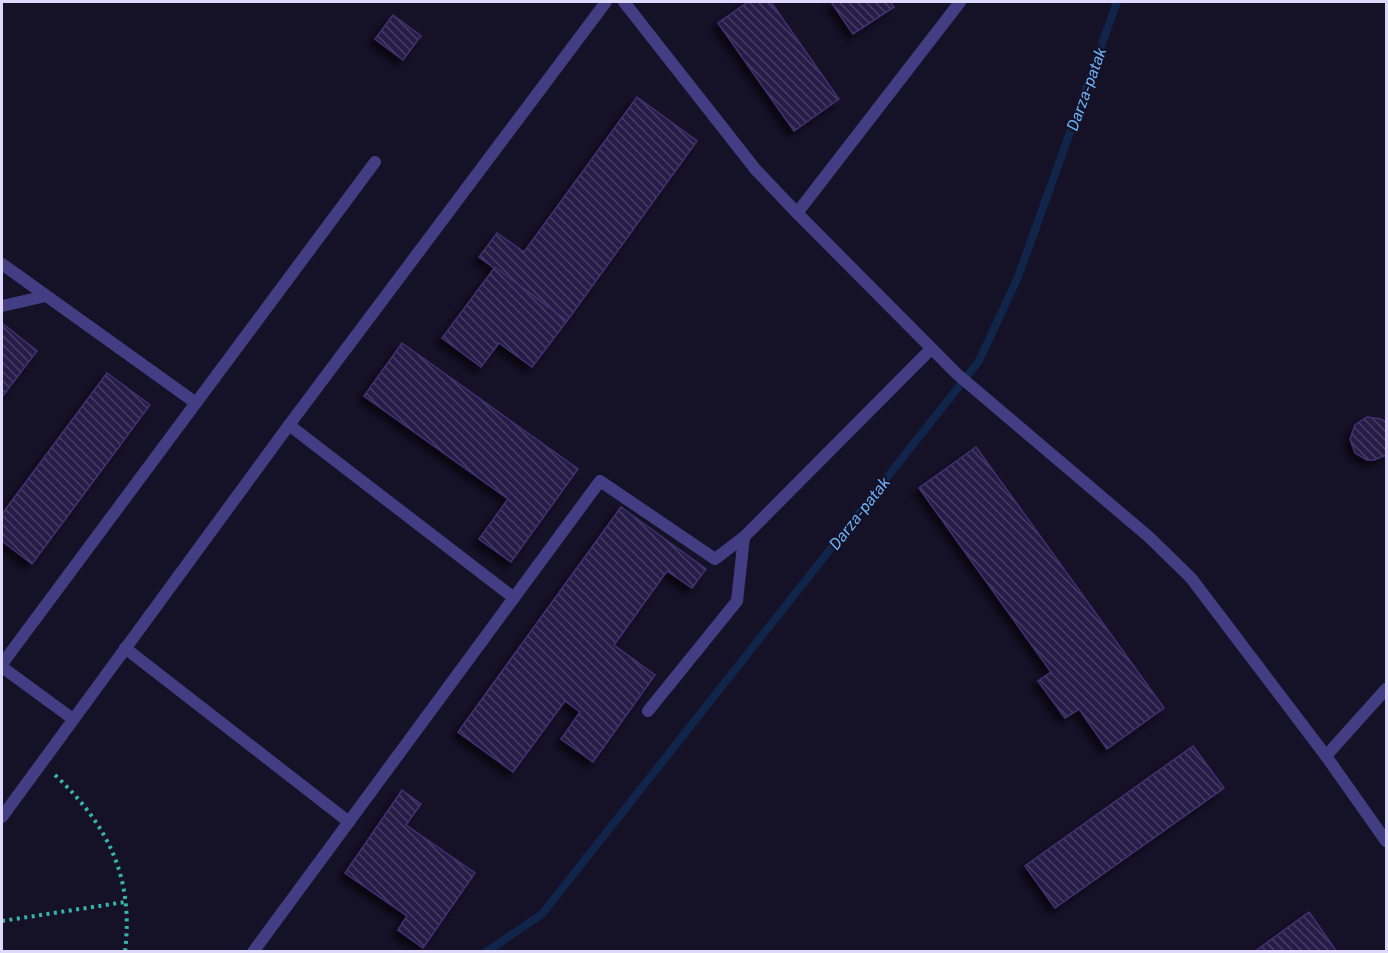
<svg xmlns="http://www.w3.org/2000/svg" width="1388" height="953" font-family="'Public Sans',sans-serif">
  <defs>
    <pattern id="building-back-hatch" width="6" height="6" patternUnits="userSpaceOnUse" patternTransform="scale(1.5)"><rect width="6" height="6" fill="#271e47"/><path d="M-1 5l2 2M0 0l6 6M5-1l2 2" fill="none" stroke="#463e62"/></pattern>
    <filter id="shadow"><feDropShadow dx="-5.5" dy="5.5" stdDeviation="3" flood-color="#0009"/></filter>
  </defs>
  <rect width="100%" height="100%" fill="#151127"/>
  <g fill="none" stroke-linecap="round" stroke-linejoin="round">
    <path stroke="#11254a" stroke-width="8" d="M 486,952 L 542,914 L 979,361 L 1018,277 L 1117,2"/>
  </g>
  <g fill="url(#building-back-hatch)" stroke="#403171" stroke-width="1.5" filter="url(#shadow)">
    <path d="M 748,2 L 771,2 L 839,99 L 794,131 L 718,23 Z"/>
    <path d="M 831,2 L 890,2 L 894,7 L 853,34 Z"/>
    <path d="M 393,15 L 421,36 L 403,60 L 375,39 Z"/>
    <path d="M 637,97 L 697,141 L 567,321 L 479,257 L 497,233 L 524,252 Z"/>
    <path d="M 495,267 L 567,321 L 532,367 L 499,343 L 481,367 L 442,338 Z"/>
    <path d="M 2,323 L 37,351 L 2,397 Z"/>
    <path d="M 402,343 L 578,469 L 511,562 L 479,539 L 508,499 L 364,396 Z"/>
    <path d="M 107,373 L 150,405 L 32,564 L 2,541 L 2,514 Z"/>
    <path d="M 1367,417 L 1381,419 L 1386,422 L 1386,455 L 1374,460 L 1367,460 L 1355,453 L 1350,439 L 1355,425 Z"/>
    <path d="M 976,447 L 1164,708 L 1107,749 L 1079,709 L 1065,718 L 1038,681 L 1051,672 L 919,488 Z"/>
    <path d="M 621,507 L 706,569 L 692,588 L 667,571 L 614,645 L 655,675 L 593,762 L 561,739 L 580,712 L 565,701 L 513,772 L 458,732 Z"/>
    <path d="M 1193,746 L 1224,788 L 1055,908 L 1025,866 Z"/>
    <path d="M 402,790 L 421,804 L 406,825 L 475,873 L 423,948 L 398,930 L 407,916 L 345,873 Z"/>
    <path d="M 1309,912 L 1337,952 L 1254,952 Z"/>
  </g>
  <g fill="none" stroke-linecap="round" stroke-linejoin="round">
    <g stroke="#36b4b0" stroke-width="4" stroke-dasharray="3 4.5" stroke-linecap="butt">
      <path d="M 55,775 C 108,825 134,877 125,952"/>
      <path d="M 2,921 L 125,902"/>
    </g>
    <g stroke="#433e83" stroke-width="12">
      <path d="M 624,2 L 756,170 L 797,213 L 957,374 L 1149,537 L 1191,578 L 1326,756"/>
      <path d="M 797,213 L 960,2"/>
      <path d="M 2,264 L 196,403"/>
      <path d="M 2,306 L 46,296"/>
      <path d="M 289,425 L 514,598"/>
      <path d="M 125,648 L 349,822"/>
      <path d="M 2,664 L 375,162"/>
      <path d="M 2,667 L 73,719"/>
      <path d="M 1386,689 L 1326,756 L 1386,841"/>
      <path d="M 648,711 L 737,601 L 744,537"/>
      <path d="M 2,817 L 289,425 L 606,2"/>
      <path d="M 253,952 L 600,481 L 715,559 L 744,537 L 931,349"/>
    </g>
  </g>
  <g text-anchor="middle" stroke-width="4.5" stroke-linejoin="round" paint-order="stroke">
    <g font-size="16" font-style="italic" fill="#6bb3f8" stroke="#151127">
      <text transform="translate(1086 89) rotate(-70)" y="6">Darza-patak</text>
      <text transform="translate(859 513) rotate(-52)" y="6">Darza-patak</text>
    </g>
  </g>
  <rect width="1388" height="953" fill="none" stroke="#ded8fd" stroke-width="6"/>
</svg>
